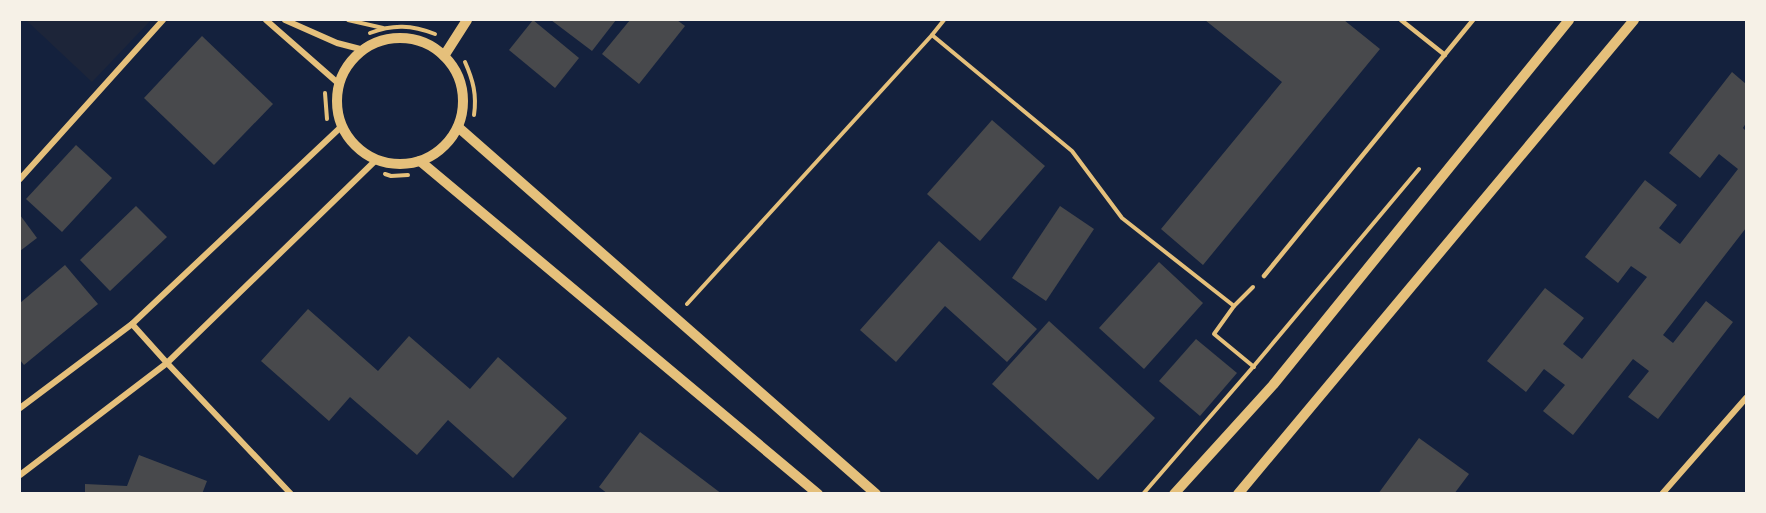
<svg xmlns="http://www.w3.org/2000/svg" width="1766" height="513" font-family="'Fira Sans',sans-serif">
  <rect width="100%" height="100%" fill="#14213d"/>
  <path fill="#1d2539" d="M 26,20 L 151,20 L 92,82 Z"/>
  <g fill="#48494c">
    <path d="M 533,20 L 579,58 L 555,88 L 509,50 Z"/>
    <path d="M 551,20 L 616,20 L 592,51 Z"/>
    <path d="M 630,20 L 677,20 L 685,26 L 639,84 L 602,54 Z"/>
    <path d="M 1205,20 L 1344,20 L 1380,49 L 1203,265 L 1161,229 L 1282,82 Z"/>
    <path d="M 202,36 L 273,104 L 214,165 L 144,98 Z"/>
    <path d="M 1732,72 L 1746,84 L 1746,123 L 1743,128 L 1746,131 L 1746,228 L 1663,335 L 1673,343 L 1706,301 L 1733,322 L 1658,419 L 1628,397 L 1649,371 L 1633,359 L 1573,435 L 1543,411 L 1565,385 L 1544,369 L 1526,392 L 1487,361 L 1545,288 L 1584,318 L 1563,344 L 1582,359 L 1647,277 L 1631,266 L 1618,283 L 1585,257 L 1645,180 L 1677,205 L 1659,228 L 1680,244 L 1738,169 L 1719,154 L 1700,178 L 1669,153 Z"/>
    <path d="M 992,120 L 1045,166 L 980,241 L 927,194 Z"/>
    <path d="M 76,145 L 112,178 L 62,232 L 26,199 Z"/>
    <path d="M 136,206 L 167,237 L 110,291 L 80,260 Z"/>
    <path d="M 1060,206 L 1094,229 L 1046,301 L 1012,278 Z"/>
    <path d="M 20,215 L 37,238 L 20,251 Z"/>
    <path d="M 939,241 L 1037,329 L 1007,362 L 945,306 L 896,362 L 860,330 Z"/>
    <path d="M 1159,262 L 1203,303 L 1144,369 L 1099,328 Z"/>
    <path d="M 65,265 L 98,304 L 24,365 L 20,360 L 20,303 Z"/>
    <path d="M 308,309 L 378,371 L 409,336 L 470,389 L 498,357 L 567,418 L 513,478 L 448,420 L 417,455 L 350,397 L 329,421 L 261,361 Z"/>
    <path d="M 1049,321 L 1155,418 L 1098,480 L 992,384 Z"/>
    <path d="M 1196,339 L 1237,373 L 1200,416 L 1159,381 Z"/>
    <path d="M 640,432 L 722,494 L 608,494 L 599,487 Z"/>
    <path d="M 1419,438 L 1469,474 L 1454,494 L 1378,494 Z"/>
    <path d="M 139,455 L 207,481 L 202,494 L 85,494 L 85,484 L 127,486 Z"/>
  </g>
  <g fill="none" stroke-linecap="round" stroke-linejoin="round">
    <g stroke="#e5c07b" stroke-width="4">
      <path d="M 348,20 L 383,28"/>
      <path d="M 370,33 C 393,24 412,25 435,34"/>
      <path d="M 932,35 L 1072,151 L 1122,218 L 1234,306"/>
      <path d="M 465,62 C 473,80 477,95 474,115"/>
      <path d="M 325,93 L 327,119"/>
      <path d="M 385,174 L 391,176 L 408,175"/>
      <path d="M 1253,287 L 1234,306 L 1214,334 L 1254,367"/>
      <path d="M 687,304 L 932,35 L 944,20"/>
      <path d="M 1143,494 L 1253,367 L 1419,169"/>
    </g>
    <g stroke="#e5c07b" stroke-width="4.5">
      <path d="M 1401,20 L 1445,55"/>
      <path d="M 1264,276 L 1473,20"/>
    </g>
    <g stroke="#e5c07b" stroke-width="6">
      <path d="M 266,20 L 339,84"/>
      <path d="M 285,20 L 337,43 L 364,50"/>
      <path d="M 20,179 L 163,20"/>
      <path d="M 132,324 L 167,363 L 291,494"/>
      <path d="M 20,408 L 132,324 L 342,126"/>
      <path d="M 20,475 L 167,363 L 376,160"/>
      <path d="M 1662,494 L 1746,398"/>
    </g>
    <g stroke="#e5c07b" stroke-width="10">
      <circle cx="400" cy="101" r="63"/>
      <path d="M 444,56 L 467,20"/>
      <path d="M 458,127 L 876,494"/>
      <path d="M 420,161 L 818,494"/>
      <path d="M 1174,494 L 1273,385 L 1569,20"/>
      <path d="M 1238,494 L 1634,20"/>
    </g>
  </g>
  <rect width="1766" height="513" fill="none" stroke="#f6f1e7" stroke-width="42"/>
</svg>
